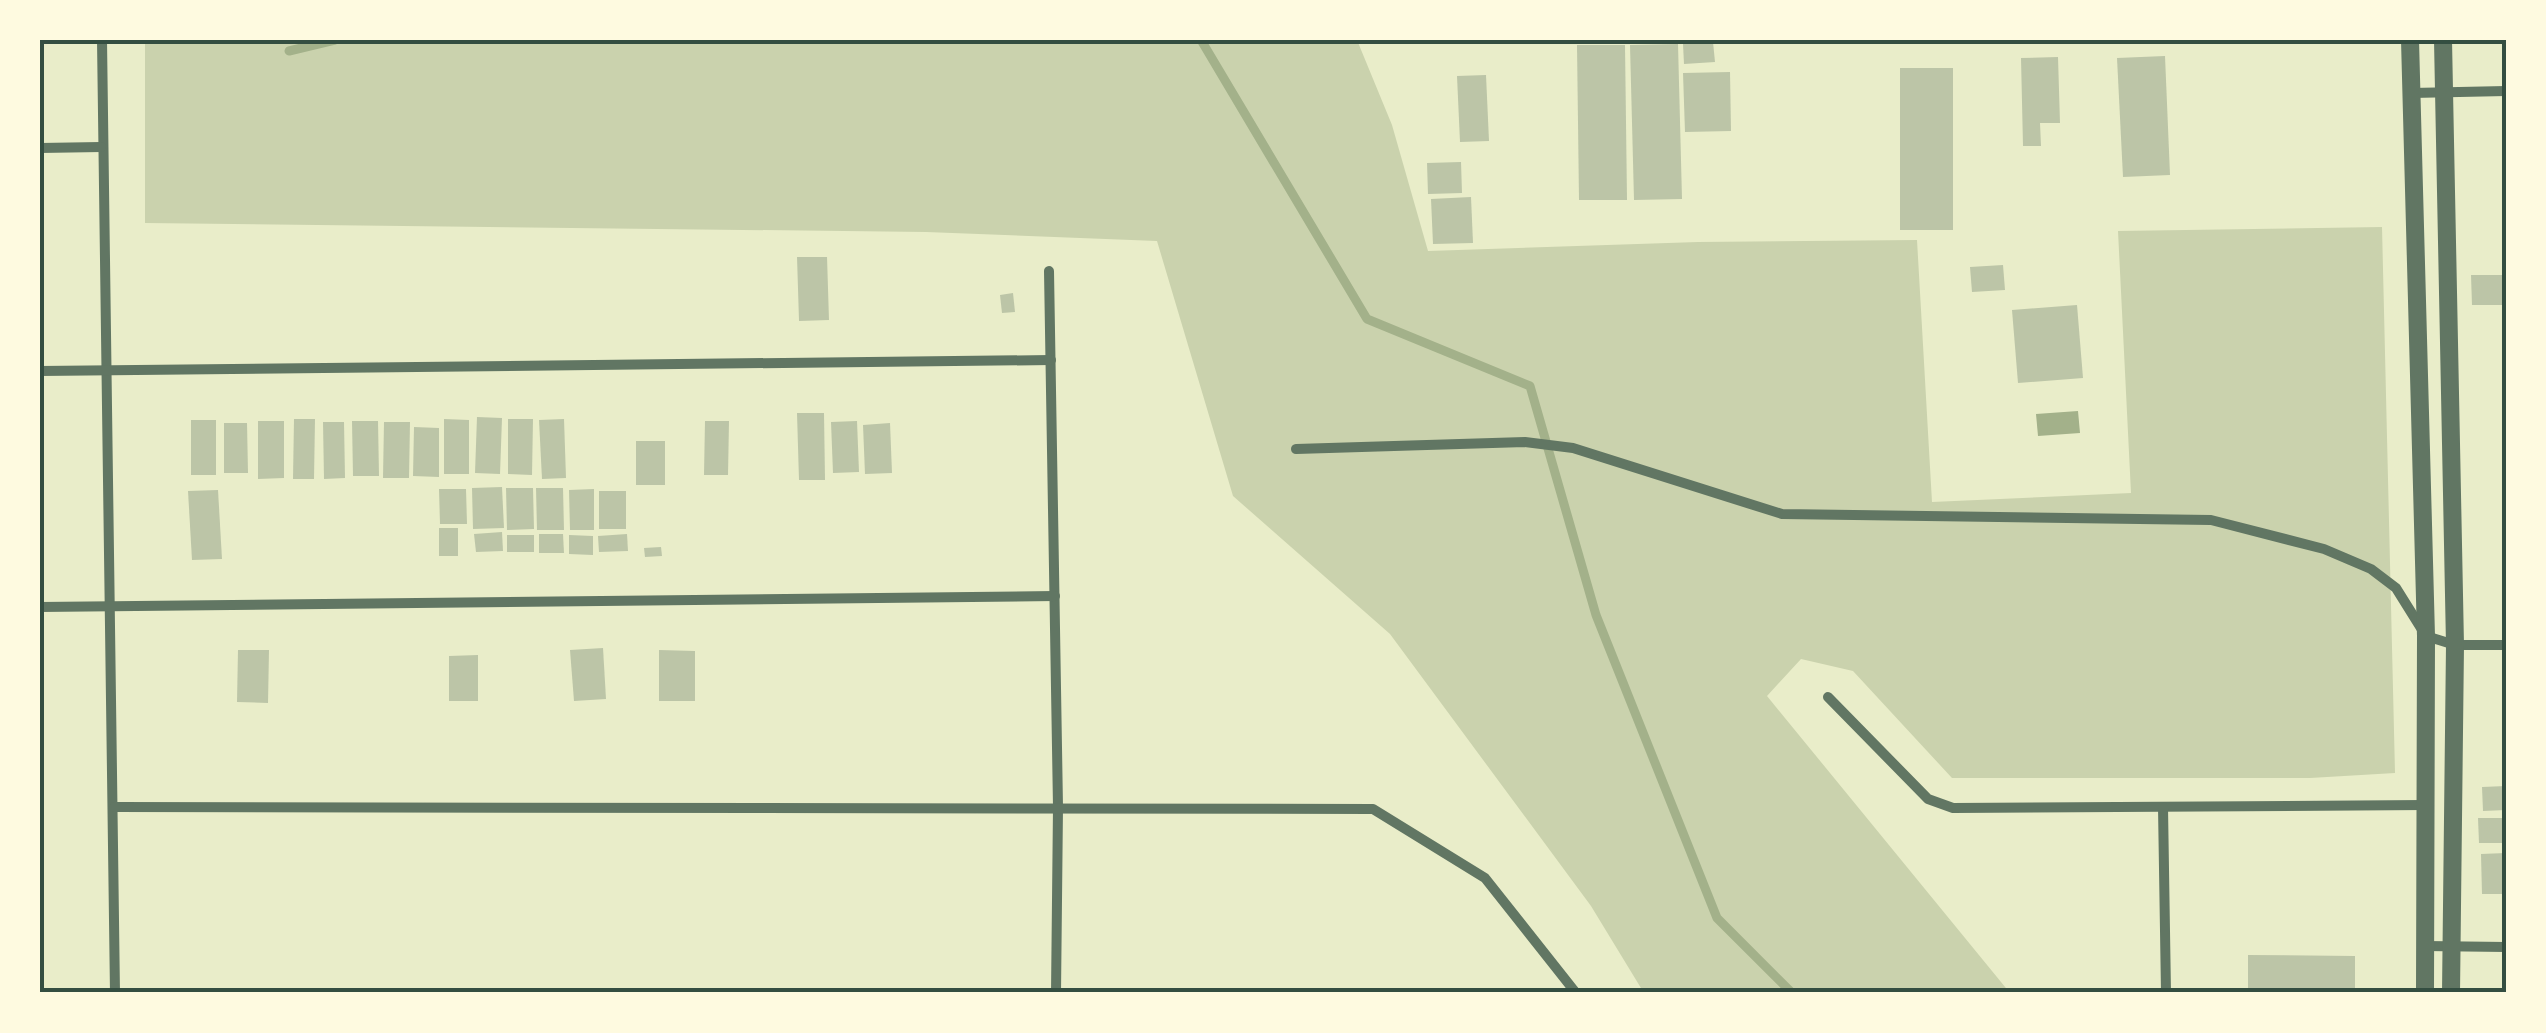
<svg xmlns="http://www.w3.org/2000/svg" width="2546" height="1033" font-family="'DM Sans',sans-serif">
  <rect width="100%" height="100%" fill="#e9edc9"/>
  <path fill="#cad2ad" d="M 145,40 L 1357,40 L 1392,125 L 1428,251 L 1698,242 L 1917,240 L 1932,502 L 2131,493 L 2118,231 L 2382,227 L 2395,773 L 2310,778 L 1952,778 L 1853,671 L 1801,659 L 1767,696 L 2010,993 L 1644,993 L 1591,906 L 1390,634 L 1233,496 L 1157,241 L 926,232 L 145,223 Z"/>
  <path fill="#a3b18a" d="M 2078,411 L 2080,433 L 2038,436 L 2036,414 Z"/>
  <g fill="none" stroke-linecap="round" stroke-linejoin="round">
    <g stroke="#a3b18a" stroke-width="9">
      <path d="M 1201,40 L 1367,319 L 1530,386 L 1596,615 L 1717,918 L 1792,993"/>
      <path d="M 289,51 L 335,40"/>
    </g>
  </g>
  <g fill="#bcc5a7">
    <path d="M 1713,42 L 1715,62 L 1684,64 L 1683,44 Z"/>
    <path d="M 1678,44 L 1682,199 L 1634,200 L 1630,45 Z"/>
    <path d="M 1577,45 L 1625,45 L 1627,200 L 1579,200 Z"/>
    <path d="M 2165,56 L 2170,175 L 2123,177 L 2117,58 Z"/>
    <path d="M 2058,57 L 2060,123 L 2040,123 L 2041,146 L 2023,146 L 2021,58 Z"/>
    <rect x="1900" y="68" width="53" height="162"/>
    <path d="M 1730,72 L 1731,131 L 1685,132 L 1683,73 Z"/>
    <path d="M 1486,75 L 1489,141 L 1460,142 L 1457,76 Z"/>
    <path d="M 1461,162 L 1462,193 L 1428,194 L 1427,163 Z"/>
    <path d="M 1471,197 L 1473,243 L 1433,244 L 1431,199 Z"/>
    <path d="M 797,257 L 827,257 L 829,320 L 799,321 Z"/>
    <path d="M 2003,265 L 2005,290 L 1972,292 L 1970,267 Z"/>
    <path d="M 2471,275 L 2506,275 L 2506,305 L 2472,305 Z"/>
    <path d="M 1013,293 L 1015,312 L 1002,313 L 1000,295 Z"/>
    <path d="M 2077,305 L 2083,378 L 2018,383 L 2012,310 Z"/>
    <path d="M 797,413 L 824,413 L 825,480 L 799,480 Z"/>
    <path d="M 477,417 L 502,418 L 500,474 L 475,473 Z"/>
    <path d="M 294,419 L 315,419 L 314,479 L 293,479 Z"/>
    <path d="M 444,419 L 469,420 L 469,474 L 444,474 Z"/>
    <path d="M 508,419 L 533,419 L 532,475 L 508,474 Z"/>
    <path d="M 564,419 L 566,478 L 542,479 L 539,420 Z"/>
    <rect x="191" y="420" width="25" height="55"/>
    <path d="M 258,421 L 284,421 L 284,478 L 258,479 Z"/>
    <path d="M 352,421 L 378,421 L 379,476 L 353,476 Z"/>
    <path d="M 705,421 L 729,421 L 728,475 L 704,475 Z"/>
    <path d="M 857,421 L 859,472 L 833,473 L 831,422 Z"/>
    <path d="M 323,422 L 344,422 L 345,478 L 324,479 Z"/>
    <path d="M 384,422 L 410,422 L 409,478 L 383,478 Z"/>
    <path d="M 224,423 L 247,423 L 248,473 L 224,473 Z"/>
    <path d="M 890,423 L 892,473 L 865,474 L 863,425 Z"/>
    <path d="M 414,427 L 439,428 L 439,477 L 413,476 Z"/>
    <rect x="636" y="441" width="29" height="44"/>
    <path d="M 502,487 L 504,528 L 473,529 L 472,488 Z"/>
    <path d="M 506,488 L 533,488 L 534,529 L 507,530 Z"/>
    <path d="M 536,488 L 563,488 L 564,530 L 537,530 Z"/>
    <path d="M 439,489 L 466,489 L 467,524 L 440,524 Z"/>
    <path d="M 594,489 L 594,530 L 570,530 L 569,490 Z"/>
    <path d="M 218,490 L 222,559 L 192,560 L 188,491 Z"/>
    <rect x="599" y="491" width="27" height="38"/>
    <rect x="439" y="528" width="19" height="28"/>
    <path d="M 502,532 L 503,551 L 476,552 L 474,534 Z"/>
    <path d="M 539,534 L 563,534 L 564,553 L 539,553 Z"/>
    <path d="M 627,534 L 628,551 L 599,552 L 598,536 Z"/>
    <rect x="507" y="535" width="27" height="17"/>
    <path d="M 569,535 L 593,536 L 593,555 L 569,554 Z"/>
    <path d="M 661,547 L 662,556 L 645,557 L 644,548 Z"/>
    <path d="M 603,648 L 606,699 L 574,701 L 570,650 Z"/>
    <path d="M 238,650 L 269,650 L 268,703 L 237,702 Z"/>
    <path d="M 659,650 L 695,651 L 695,701 L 659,701 Z"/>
    <path d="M 478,655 L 478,701 L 449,701 L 449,656 Z"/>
    <path d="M 2506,786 L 2506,810 L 2483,811 L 2482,787 Z"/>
    <path d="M 2478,818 L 2506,818 L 2506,843 L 2479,843 Z"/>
    <path d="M 2506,853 L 2506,894 L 2482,894 L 2481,854 Z"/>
    <path d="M 2248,955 L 2355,956 L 2355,993 L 2248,993 Z"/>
  </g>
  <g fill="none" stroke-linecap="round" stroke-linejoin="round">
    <g stroke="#617663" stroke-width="10">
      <path d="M 102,40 L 115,993"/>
      <path d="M 2412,93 L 2506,91"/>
      <path d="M 40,148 L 101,147"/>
      <path d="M 1049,271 L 1058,807 L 1056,993"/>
      <path d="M 40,371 L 1051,360"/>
      <path d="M 1296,449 L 1525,442 L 1573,448 L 1782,514 L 2211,520 L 2324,549 L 2371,569 L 2396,588 L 2426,636 L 2455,645 L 2506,645"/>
      <path d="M 40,607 L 1055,596"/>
      <path d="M 1828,697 L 1928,799 L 1953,808 L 2426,805"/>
      <path d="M 114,807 L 1373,809 L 1485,878 L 1576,993"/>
      <path d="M 2163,807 L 2166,993"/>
      <path d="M 2425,946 L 2506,947"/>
    </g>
    <g stroke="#617663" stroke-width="18">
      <path d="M 2410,40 L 2426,636 L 2425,993"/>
      <path d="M 2443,40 L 2455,645 L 2451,993"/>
    </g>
  </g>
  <rect width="2546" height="1033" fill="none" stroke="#fefae0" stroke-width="85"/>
  <rect x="42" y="42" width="2462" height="948" fill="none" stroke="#344e41" stroke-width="4"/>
</svg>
